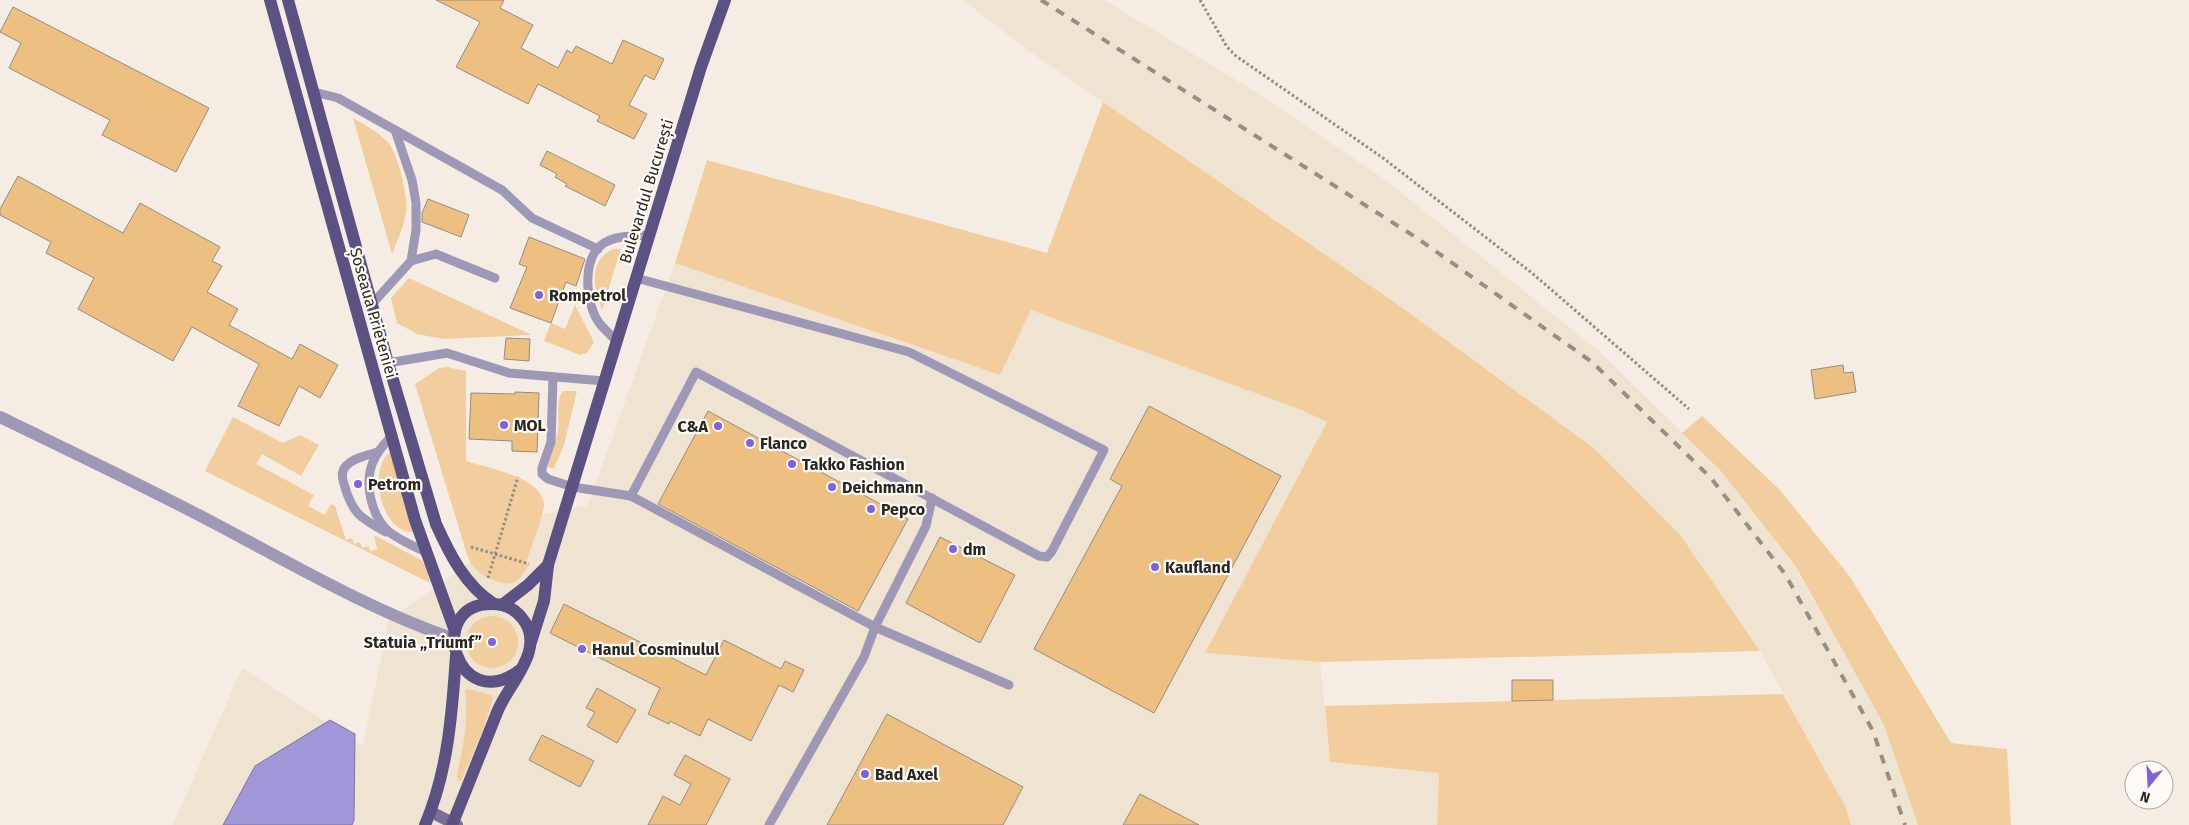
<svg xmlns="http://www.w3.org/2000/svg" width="2189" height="825" font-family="'Fira Sans',sans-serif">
  <rect width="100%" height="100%" fill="#f5ede3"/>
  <g fill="#efe3d2">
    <path d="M 963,0 L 1104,0 L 1254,91 L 1384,179 L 1600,352 L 1720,470 L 1795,567 L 1884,725 L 1918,825 L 1851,825 L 1845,806 L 1760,651 L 1681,536 L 1595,449 L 1397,304 L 1029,51 Z"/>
    <path d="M 675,263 L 1000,375 L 1031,310 L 1304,411 L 1328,422 L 1205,653 L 1320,662 L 1330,762 L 1439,773 L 1437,825 L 173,825 L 242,668 L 363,746 L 389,620 L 536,516 L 588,505 Z"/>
  </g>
  <g fill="#f2ce9e">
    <path d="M 1103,102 L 1397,304 L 1595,449 L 1681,536 L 1760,651 L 1320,662 L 1205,653 L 1327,422 L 1304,411 L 1031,310 L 1000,375 L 675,263 L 707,160 L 1047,253 Z"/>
    <path d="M 353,118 C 365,125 378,132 388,142 C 398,154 409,198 406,213 C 404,227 397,241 392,254 Z"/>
    <path d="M 613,249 L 621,249 L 602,310 C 594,288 587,262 613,249 Z"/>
    <path d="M 409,278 L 532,335 L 443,339 L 417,334 L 397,323 L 391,298 Z"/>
    <path d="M 575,305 L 594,342 L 587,353 L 580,355 L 544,341 L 551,323 L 565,329 Z"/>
    <path d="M 447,367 L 466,371 L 466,461 C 487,468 541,477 544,503 C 545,512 530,551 526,562 L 529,564 C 520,582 511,589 491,579 C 479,574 474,569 468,558 L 415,384 L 439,368 Z"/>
    <path d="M 563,391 L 577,391 L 564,445 L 554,468 L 549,468 L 548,465 C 552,453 556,442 558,430 C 560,418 555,400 563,391 Z"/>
    <path d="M 1702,416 L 1780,490 L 1851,578 L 1951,743 L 2007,749 L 2011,825 L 1918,825 L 1884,725 L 1796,567 L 1720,470 L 1682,433 Z"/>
    <path d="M 233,417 L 283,443 L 300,435 L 319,445 L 301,476 L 262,454 L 256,464 L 314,495 L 308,506 L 325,515 L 331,504 L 335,506 L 346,540 L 352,538 L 354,544 L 360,542 L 362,548 L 369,546 L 370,551 L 377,549 L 374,535 L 421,560 L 427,568 L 430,583 L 205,471 Z"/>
    <path d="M 390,452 L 413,532 C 382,534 367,470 390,452 Z"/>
    <circle cx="492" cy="642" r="26"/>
    <path d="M 468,689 L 491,695 L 493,698 L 484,727 L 461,781 L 458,780 L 457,775 C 463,747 469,719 465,690 Z"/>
    <path d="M 1783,694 L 1845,806 L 1851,825 L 1437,825 L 1439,773 L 1330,762 L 1325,706 Z"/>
  </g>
  <path fill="#a196d7" stroke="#7d75a1" d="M 330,720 L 355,734 L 354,820 L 352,825 L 223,825 L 255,766 Z"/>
  <g fill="#edc082" stroke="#938c83">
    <path d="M 436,0 L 504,0 L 500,8 L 533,25 L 521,48 L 558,68 L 567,50 L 572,53 L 576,46 L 612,64 L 623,40 L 664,59 L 654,80 L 645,75 L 629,105 L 647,114 L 634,139 L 597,121 L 600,116 L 538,84 L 528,104 L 456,67 L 480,22 Z"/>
    <path d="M 13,7 L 209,108 L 176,172 L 102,135 L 110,120 L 9,68 L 21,43 L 0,32 Z"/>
    <path d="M 547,151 L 615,185 L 605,206 L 565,186 L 567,184 L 555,177 L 557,174 L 540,165 Z"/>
    <path d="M 18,176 L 123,233 L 140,203 L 220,247 L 212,261 L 222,266 L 207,292 L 238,309 L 229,325 L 292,359 L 300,344 L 338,365 L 320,398 L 299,386 L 279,426 L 238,406 L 259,364 L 192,327 L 173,361 L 78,309 L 94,278 L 46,253 L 51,242 L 0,215 L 0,209 Z"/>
    <path d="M 428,199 L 469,215 L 461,237 L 422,222 L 422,213 Z"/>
    <path d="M 529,237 L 585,259 L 576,286 L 566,282 L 551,323 L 510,308 L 527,267 L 519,264 Z"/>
    <path d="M 506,338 L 530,339 L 529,361 L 504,359 Z"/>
    <path d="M 1843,365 L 1844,373 L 1853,372 L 1856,392 L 1815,399 L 1811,370 Z"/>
    <path d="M 515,392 L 539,393 L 537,452 L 512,451 L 512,441 L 469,439 L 471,393 L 515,394 Z"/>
    <path d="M 1149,406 L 1281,476 L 1154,713 L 1034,649 L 1122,486 L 1110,479 Z"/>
    <path d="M 708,411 L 908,519 L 858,611 L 658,504 Z"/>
    <path d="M 940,537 L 1015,575 L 980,643 L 906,603 Z"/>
    <path d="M 564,604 L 706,675 L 724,640 L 781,669 L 785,661 L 804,670 L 793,692 L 779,685 L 751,741 L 708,719 L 700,736 L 670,721 L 669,724 L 648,714 L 660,688 L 550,633 Z"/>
    <path d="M 1512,680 L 1553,680 L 1553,700 L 1512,701 Z"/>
    <path d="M 597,688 L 636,710 L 617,743 L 587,726 L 595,712 L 586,708 Z"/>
    <path d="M 887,714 L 1023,787 L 1003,825 L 827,825 Z"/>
    <path d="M 542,735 L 594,761 L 580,787 L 529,760 Z"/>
    <path d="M 685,755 L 730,779 L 706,825 L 648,825 L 663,796 L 680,805 L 691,784 L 674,775 Z"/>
    <path d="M 1140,794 L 1199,825 L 1123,825 Z"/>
  </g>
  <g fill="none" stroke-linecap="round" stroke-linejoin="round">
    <g stroke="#928d86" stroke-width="3" stroke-dasharray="2.5 2.5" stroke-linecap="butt">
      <path d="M 1200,0 L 1227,47 L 1236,56 L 1383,158 L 1532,273 L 1689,409"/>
      <path d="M 471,547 L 529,564"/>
      <path d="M 488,578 L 518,477"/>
    </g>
    <g stroke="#9d98b5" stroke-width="9">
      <path d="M 314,92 L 338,98 L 395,130 L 412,180 L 416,203 L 416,230 L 411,261 L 372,304"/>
      <path d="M 395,130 L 502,190 L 532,218 L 598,249"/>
      <path d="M 411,261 L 436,254 L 495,278"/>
      <path d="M 616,341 C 611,335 605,330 600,324 C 585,305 581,257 604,243 C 617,235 635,236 650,235"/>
      <path d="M 388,363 L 447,353 L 509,373 L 604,381"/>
      <path d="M 553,377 L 551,442 L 542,468 L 542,474 L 548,479 L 573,487 L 631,496 L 875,627 L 926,526 L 932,498"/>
      <path d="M 391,437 C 384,444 377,452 373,462 C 364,483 371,515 388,531 C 399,540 413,546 426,552"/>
      <path d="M 378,452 C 368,455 353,458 346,466 C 341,471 342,478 344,484 C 352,513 360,518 386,532"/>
      <path d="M 631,496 L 696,372 L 1039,556 L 1047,557 L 1052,551 L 1104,450 L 909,352 L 636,278"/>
      <path d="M 769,825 L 864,657 L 875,627 L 1009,685"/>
    </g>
    <path stroke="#9d98b5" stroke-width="12" d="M 0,417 C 72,452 144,486 214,523 C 292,564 370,610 454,639"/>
    <path stroke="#766f98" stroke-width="12" d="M 431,812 L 457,825"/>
    <g stroke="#5b5183" stroke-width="12">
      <path d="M 270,0 L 415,520 L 455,631"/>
      <path d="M 288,0 L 388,363 L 436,524 C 450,555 465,585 494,604"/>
      <path d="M 502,605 L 528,585 L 548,565"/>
      <path d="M 531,642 L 544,601 L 548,565 L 701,67 L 725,0"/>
      <path d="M 425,825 C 448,771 452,714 456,656"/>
      <path d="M 452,825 L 498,710 C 510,682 547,648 522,618 C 515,609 504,604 492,604 C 424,603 457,718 520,670"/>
    </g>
    <path stroke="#948f87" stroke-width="4" stroke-dasharray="9 9" stroke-linecap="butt" d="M 1041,0 L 1417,238 L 1592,362 L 1711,478 L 1785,574 L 1873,731 L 1905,825"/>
  </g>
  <g fill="#8161dc" stroke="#fffbf7" stroke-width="2">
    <circle cx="539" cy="295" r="5"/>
    <circle cx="504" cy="425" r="5"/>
    <circle cx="718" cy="426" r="5"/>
    <circle cx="750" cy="443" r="5"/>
    <circle cx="792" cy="464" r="5"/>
    <circle cx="358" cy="484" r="5"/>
    <circle cx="832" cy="487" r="5"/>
    <circle cx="871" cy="509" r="5"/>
    <circle cx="953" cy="549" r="5"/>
    <circle cx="1155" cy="567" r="5"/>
    <circle cx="492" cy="642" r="5"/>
    <circle cx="582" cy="649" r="5"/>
    <circle cx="865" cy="774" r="5"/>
  </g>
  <g text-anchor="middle" stroke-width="4.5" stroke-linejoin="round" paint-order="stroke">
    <g font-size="16" fill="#292723" stroke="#fffbf7">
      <text transform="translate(646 191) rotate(-73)" y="6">Bulevardul București</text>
      <text transform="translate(374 313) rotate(74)" y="6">Șoseaua Prieteniei</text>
    </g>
    <g font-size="16" font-weight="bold" fill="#292723" stroke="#fffbf7" text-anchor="start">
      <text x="549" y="301">Rompetrol</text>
      <text x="514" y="431">MOL</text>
      <text x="708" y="432" text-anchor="end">C&amp;A</text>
      <text x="760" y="449">Flanco</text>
      <text x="802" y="470">Takko Fashion</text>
      <text x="368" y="490">Petrom</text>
      <text x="842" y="493">Deichmann</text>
      <text x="881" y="515">Pepco</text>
      <text x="963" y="555">dm</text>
      <text x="1165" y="573">Kaufland</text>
      <text x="482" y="648" text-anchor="end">Statuia „Triumf”</text>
      <text x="592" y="655">Hanul Cosminulul</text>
      <text x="875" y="780">Bad Axel</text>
    </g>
  </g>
  <g transform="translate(2149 785) rotate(198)"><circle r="24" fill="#fffbf7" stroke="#a9a6a2"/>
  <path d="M0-4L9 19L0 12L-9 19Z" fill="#8161dc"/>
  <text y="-8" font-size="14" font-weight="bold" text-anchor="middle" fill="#292723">N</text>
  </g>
</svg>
